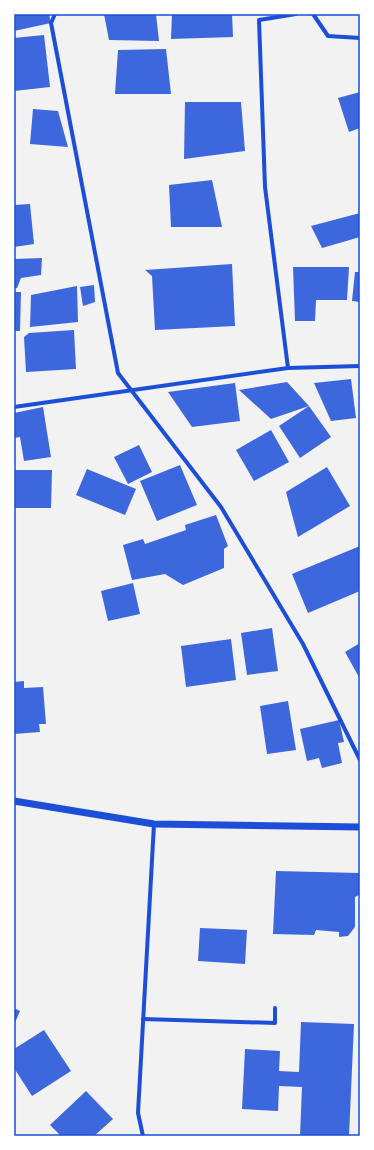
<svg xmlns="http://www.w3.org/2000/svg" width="374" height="1150" font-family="Helvetica,sans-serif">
  <rect width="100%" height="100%" fill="#f2f2f2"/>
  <g fill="#3d67dc">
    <path d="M 14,14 L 49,14 L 51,23 L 14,31 Z"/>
    <path d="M 104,14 L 156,14 L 159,41 L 109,40 Z"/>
    <path d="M 172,14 L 232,14 L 233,37 L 171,39 Z"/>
    <path d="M 44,35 L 50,87 L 14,91 L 14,38 Z"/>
    <path d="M 166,49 L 171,94 L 115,94 L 118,50 Z"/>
    <path d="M 360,92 L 360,128 L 349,132 L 338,98 Z"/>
    <path d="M 185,102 L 241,102 L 245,151 L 184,159 Z"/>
    <path d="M 33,109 L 58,111 L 68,147 L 30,144 Z"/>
    <path d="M 212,180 L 222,227 L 171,227 L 169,185 Z"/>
    <path d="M 30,204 L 34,244 L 14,247 L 14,205 Z"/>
    <path d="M 360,213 L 360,237 L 322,248 L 311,226 Z"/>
    <path d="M 42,258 L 41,275 L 21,278 L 17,288 L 14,288 L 14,259 Z"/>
    <path d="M 232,264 L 235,326 L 155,330 L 152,276 L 145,270 Z"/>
    <path d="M 293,267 L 349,267 L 347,300 L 316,300 L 315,321 L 295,321 Z"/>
    <path d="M 355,272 L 360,272 L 360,302 L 352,301 Z"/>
    <path d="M 94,285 L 95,302 L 83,306 L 80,287 Z"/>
    <path d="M 77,286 L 78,322 L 30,327 L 31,295 Z"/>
    <path d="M 14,292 L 21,292 L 20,331 L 14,331 Z"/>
    <path d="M 74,330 L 76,369 L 26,372 L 24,337 L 29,333 Z"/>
    <path d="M 351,379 L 356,418 L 331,421 L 314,383 Z"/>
    <path d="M 287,382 L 309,406 L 331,437 L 300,458 L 279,426 L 309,406 L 271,419 L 239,390 Z"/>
    <path d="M 235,383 L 240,421 L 192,427 L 168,392 Z"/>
    <path d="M 43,407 L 51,457 L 24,461 L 20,437 L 14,438 L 14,413 Z"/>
    <path d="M 271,430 L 289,462 L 254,481 L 236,450 Z"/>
    <path d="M 139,445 L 152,472 L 128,484 L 114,457 Z"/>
    <path d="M 180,465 L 197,505 L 157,521 L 140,481 Z"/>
    <path d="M 327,467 L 350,506 L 298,537 L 286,492 Z"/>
    <path d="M 87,469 L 136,489 L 125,515 L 76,495 Z"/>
    <path d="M 14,470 L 52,470 L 51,508 L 14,508 Z"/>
    <path d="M 216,515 L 228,546 L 224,549 L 224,568 L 183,585 L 165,574 L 132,580 L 123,545 L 143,539 L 145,544 L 186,530 L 185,525 Z"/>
    <path d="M 360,546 L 360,591 L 308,613 L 292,574 Z"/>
    <path d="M 133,583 L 140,614 L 108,621 L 101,591 Z"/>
    <path d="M 272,628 L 278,671 L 247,675 L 241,633 Z"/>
    <path d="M 231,639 L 236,680 L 186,687 L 181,646 Z"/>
    <path d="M 360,643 L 360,679 L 345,652 Z"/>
    <path d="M 24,681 L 24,688 L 43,687 L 46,724 L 39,724 L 40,732 L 14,734 L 14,682 Z"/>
    <path d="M 288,701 L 296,750 L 267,754 L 260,706 Z"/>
    <path d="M 339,720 L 344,742 L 338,743 L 342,763 L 322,768 L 319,758 L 307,761 L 300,729 Z"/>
    <path d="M 276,871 L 360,873 L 359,895 L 355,897 L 355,927 L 348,936 L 339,937 L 339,932 L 316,930 L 314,935 L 273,934 Z"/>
    <path d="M 200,928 L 247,930 L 245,964 L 198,961 Z"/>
    <path d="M 14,1008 L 20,1011 L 14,1025 Z"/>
    <path d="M 301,1022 L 354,1024 L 349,1136 L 300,1136 L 302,1087 L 279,1086 L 278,1111 L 242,1109 L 245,1049 L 280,1051 L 279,1071 L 299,1072 Z"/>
    <path d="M 44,1030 L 71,1071 L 32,1096 L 14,1068 L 14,1049 Z"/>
    <path d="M 86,1091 L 113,1119 L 94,1136 L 61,1136 L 50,1125 Z"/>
  </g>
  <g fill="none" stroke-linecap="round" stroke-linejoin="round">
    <g stroke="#1d4ed8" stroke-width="4">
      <path d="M 55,14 L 51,23 L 118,373 L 221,507 L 303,644 L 360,760"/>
      <path d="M 313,14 L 328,36 L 360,38"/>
      <path d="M 288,368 L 265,187 L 259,20 L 296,14"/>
      <path d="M 14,407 L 288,368 L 360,366"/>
      <path d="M 143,1019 L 275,1023 L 275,1008"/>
      <path d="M 143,1136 L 138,1113 L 154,824"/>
    </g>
    <path stroke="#1d4ed8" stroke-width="7" d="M 14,801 L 154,824 L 360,827"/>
  </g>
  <rect width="374" height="1150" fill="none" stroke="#ffffff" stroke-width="30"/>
  <rect x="15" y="15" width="344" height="1120" fill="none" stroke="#1d4ed8" stroke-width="1.5"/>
</svg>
